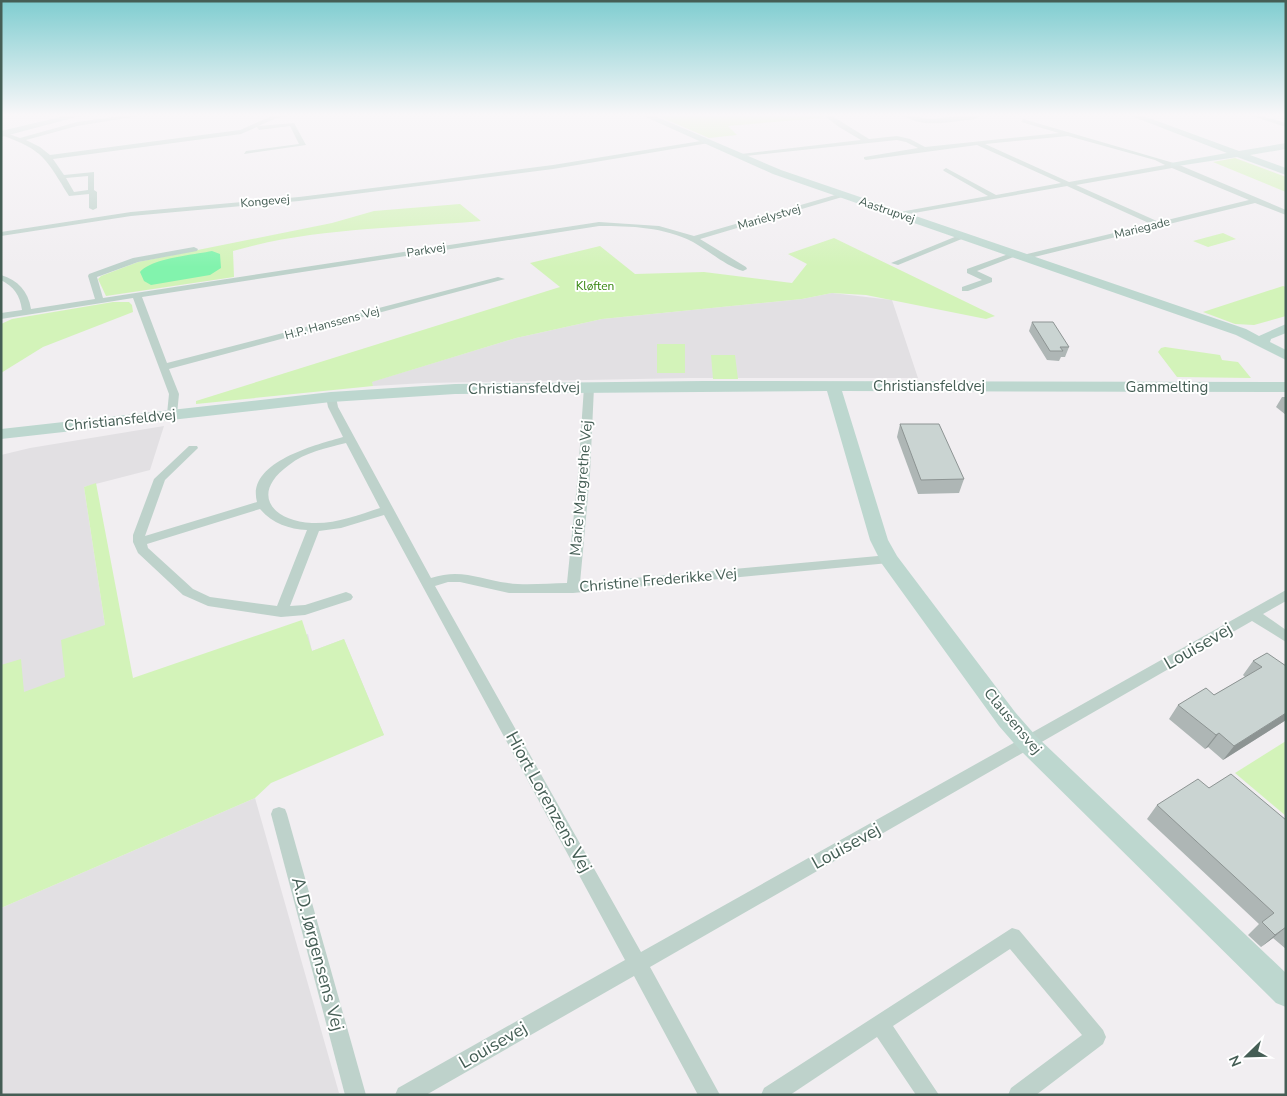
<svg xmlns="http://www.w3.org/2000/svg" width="1287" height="1096" font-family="'Nunito Sans',sans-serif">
  <rect width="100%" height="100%" fill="#f1eef1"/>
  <g fill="#e2e0e3">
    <path d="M 832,293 L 892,300 L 918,378 L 689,378 L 425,383 L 373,386 L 371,382 L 516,338 L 602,319 L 802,299 Z"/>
    <path d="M 164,426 L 150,470 L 84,487 L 117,704 L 308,634 L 312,651 L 344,639 L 384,735 L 1,876 L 1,455 L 30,448 Z"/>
    <path d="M 255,798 L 339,1093 L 1,1095 L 1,908 Z"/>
  </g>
  <g fill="#d3f3b9">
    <path d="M 673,114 L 818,114 L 822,118 L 728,126 L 737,135 L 709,138 L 658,116 Z"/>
    <path d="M 1235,158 L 1286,177 L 1286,192 L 1213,162 Z"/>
    <path d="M 460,204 L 481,221 C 401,228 311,228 233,251 L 234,277 L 106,296 L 98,279 L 101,276 L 138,262 L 332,223 L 374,211 Z"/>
    <path d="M 1223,233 L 1236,239 L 1208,247 L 1193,241 Z"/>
    <path d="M 834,238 L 995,316 L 986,319 L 866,295 L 832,293 L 802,299 L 602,319 L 516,338 L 372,382 L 373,386 L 196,404 L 196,401 L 560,287 L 530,263 L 600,246 L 635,274 L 704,272 L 792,283 L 807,264 L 788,254 Z"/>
    <path d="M 1283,286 L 1286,287 L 1286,316 L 1254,325 L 1235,324 L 1203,312 Z"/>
    <path d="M 113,302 L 129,302 L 132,305 L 133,312 L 43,347 L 1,373 L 1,324 L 12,319 Z"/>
    <rect x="657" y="344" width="28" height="29"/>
    <path d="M 1165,347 L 1220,355 L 1222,360 L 1238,362 L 1251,378 L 1177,377 L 1158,352 L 1161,348 Z"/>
    <path d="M 711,355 L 735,355 L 738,379 L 713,379 Z"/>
    <path d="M 96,483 L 133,678 L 302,620 L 312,651 L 344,639 L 384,735 L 271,783 L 255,798 L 1,908 L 1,665 L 21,659 L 24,692 L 65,677 L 61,640 L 105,625 L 84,487 Z"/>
    <path d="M 1286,741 L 1286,816 L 1235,773 Z"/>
  </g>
  <path fill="#82f3ad" d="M 212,251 L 220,254 L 221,268 L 210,275 L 151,285 L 144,281 L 140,272 C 152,258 193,255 212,251 Z"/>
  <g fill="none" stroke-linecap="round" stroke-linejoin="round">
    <g fill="#bed2cb" fill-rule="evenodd">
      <path d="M 136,114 L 151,114 L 77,126 L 26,140 L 40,147 L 50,155 L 240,130 L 274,115 L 298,114 L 277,118 L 258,126 L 294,123 L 306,145 L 244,154 L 246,151 L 299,144 L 290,126 L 259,130 L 257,127 L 241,134 L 53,159 L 64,175 L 94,172 L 94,190 L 97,192 L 97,208 L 93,210 L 89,208 L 89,194 L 69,196 C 46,159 44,150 1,135 L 1,131 L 20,138 L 77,122 ZM 88,176 L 88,190 L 74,192 L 66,178 Z"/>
      <path d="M 822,114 L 829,114 L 869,139 L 897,136 L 910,139 L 925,147 L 1059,133 L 1021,122 L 1023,119 L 1177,164 L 1286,210 L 1286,215 L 1255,203 L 1026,259 L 1023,259 L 1023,255 L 1151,224 L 1067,186 L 897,216 L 897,212 L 900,212 L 988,196 L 944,171 L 943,170 L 946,168 L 996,195 L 1061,183 L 977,145 L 866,160 L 864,159 L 864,157 L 918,148 L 906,142 L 897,140 L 736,157 L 733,155 L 861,140 L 839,127 ZM 1068,136 L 1155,160 L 1165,165 L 1069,182 L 985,144 ZM 1172,168 L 1249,200 L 1159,222 L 1076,185 Z"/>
      <path d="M 901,114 L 930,119 L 981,114 L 976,119 C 952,121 922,130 901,114 Z"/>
      <path d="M 1246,114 L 1255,114 L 1286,123 L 1286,127 Z"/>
      <path d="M 707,140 L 709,143 L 553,169 L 299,201 L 131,216 L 1,236 L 1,232 L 131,212 L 299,197 L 438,180 L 553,165 Z"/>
      <path d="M 842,193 L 849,195 L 700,239 L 746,267 L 747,269 L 743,271 C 726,266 709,251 693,242 C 664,227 631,226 599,226 L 142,297 L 167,363 L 498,277 L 505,279 L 169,369 L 179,394 L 177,414 L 172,417 L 167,414 L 169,394 L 133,298 L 1,319 L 1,313 L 22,310 C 20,295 14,287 1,280 L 1,275 C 18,280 28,291 31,309 L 95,299 L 88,276 L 89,274 L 133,258 L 194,247 L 198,249 L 197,251 L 138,262 L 97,277 L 103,298 L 599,222 L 659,226 L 694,236 Z"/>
      <path d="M 962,234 L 969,236 L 898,265 L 891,263 Z"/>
      <path d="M 1014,252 L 1021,254 L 977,271 L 992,278 L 992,282 L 968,291 L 962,291 L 962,287 L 982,280 L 967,273 L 967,269 Z"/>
      <path d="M 589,384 L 594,387 L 590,474 L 580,583 L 889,555 L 895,559 L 889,563 L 573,593 L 509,593 L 460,582 L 448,582 L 435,586 L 641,952 L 1286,590 L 1286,601 L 1263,614 L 1286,630 L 1286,642 L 1252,621 L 650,967 L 720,1095 L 698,1095 L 634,976 L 426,1095 L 395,1095 L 398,1088 L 625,960 L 384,515 L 341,528 L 319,531 L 290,606 L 305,605 L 346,592 L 351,594 L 353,597 L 351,600 L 305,615 L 281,617 L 208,606 L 183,595 L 138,553 L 133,542 L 133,535 L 154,479 L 189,446 L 197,446 L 198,448 L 165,480 L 145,536 L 257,502 C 246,462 316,445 343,437 L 328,407 L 326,397 L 331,394 L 336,397 L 338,407 L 431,578 C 461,568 479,579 508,583 C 527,586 548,583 567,583 L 578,474 L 584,387 ZM 346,443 L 380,508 C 358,515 336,524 312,523 C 271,521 250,493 289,465 C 305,452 327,448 346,443 ZM 260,509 C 273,524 289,529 307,530 L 277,606 L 210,597 L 193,589 L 148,548 L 147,544 Z"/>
      <path d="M 279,807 L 285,809 L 287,814 L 366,1095 L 345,1095 L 271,814 L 273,809 Z"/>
      <path d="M 1012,928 L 1019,930 L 1103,1030 L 1106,1037 L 1103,1044 L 1036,1095 L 1008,1095 L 1011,1088 L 1082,1035 L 1010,949 L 893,1026 L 939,1095 L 916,1095 L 877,1037 L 790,1095 L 761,1095 L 764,1088 Z"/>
    </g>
    <g fill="#bdd7cf" fill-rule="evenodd">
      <path d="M 73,114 L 88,114 L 1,137 L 1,131 Z"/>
      <path d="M 639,114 L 650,114 L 781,170 L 1246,329 L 1259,336 L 1286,324 L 1286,333 L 1271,339 L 1270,342 L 1286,350 L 1286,360 L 1236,335 L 773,174 Z"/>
      <path d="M 1126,114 L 1138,114 L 1239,151 L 1286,143 L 1286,149 L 1250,155 L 1286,168 L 1286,175 L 1237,157 L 1171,167 L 1171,163 L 1227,153 Z"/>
      <path d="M 703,381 L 1286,382 L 1286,392 L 842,391 L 888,540 L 897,556 L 1015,712 L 1036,736 L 1286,973 L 1286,1007 L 1276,1003 L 1020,750 L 999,726 L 882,564 L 870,540 L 827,391 L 455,394 L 331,402 L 1,439 L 1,429 L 331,392 L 455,384 Z"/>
    </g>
  </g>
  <g fill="#aeb6b5">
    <path d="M 1032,322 L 1069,347 L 1065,357 L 1061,357 L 1059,361 L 1047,360 L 1029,331 Z"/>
    <path d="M 1282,397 L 1286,397 L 1286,415 L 1276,407 Z"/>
    <path d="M 900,424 L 964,479 L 959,493 L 918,494 L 897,437 Z"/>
    <path d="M 1267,653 L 1286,720 L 1223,760 L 1208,747 L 1205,749 L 1169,719 L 1178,705 L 1214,695 L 1245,677 L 1243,675 L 1253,661 Z"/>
    <path d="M 1209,788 L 1286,820 L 1286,949 L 1273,938 L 1261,947 L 1248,935 L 1259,924 L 1147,819 L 1157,805 Z"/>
  </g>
  <g fill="#8d9493">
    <path d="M 1286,713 L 1286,720 L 1223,760 L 1234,746 Z"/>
    <path d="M 1219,733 L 1208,747 L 1205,749 L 1216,735 Z"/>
    <path d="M 1286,927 L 1273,938 L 1261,947 L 1275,935 Z"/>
  </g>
  <g fill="#cad4d2" stroke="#8d9493">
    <path d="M 1032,322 L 1053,322 L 1069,347 L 1060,347 L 1063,351 L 1050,351 Z"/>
    <path d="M 900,424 L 939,424 L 964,479 L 921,480 Z"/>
    <path d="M 1267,653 L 1286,666 L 1286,713 L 1234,746 L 1219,733 L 1216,735 L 1178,705 L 1206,688 L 1214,695 L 1262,667 L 1253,661 Z"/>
    <path d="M 1231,774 L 1286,820 L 1286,927 L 1275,935 L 1262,922 L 1274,913 L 1157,805 L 1198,779 L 1209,788 Z"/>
  </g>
  <linearGradient id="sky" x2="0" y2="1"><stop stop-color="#7fcdd0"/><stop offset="0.43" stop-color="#f9f7f9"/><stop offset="1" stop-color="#f9f7f9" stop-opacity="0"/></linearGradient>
  <rect width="1287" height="267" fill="url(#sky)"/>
  <g text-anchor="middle" stroke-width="4" stroke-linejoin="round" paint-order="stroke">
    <g font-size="12" fill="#455e55" stroke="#fff">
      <text transform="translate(265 201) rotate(-5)" y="4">Kongevej</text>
      <text transform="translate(887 210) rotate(19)" y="4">Aastrupvej</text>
      <text transform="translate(769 217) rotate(-16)" y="4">Marielystvej</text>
      <text transform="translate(1142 228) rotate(-14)" y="4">Mariegade</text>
      <text transform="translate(426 250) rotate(-9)" y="4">Parkvej</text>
      <text transform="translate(332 323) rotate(-15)" y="4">H.P. Hanssens Vej</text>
    </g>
    <g font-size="12" fill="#36860f" stroke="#fff">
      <text x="595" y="290">Kløften</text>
    </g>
    <g font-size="15" fill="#455e55" stroke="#fff">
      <text x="929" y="391">Christiansfeldvej</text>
      <text x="1167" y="392">Gammelting</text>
      <text transform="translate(524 388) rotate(-1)" y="5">Christiansfeldvej</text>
      <text transform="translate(120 420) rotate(-6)" y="5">Christiansfeldvej</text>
      <text transform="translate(581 488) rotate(-85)" y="5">Marie Margrethe Vej</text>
      <text transform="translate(658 580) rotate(-5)" y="5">Christine Frederikke Vej</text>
      <text transform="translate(1013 721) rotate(50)" y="5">Clausensvej</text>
    </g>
    <g font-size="18" fill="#455e55" stroke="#fff">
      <text transform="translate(1198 646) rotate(-30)" y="6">Louisevej</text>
      <text transform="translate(549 802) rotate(61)" y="6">Hiort Lorenzens Vej</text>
      <text transform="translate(846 846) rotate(-29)" y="6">Louisevej</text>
      <text transform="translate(318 954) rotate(75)" y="6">A.D. Jørgensens Vej</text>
      <text transform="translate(493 1045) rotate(-30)" y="6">Louisevej</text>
    </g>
  </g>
  <rect width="1287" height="1096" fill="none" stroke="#455e55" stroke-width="5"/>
  <g transform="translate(1247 1056) rotate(247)" stroke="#ffffff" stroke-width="4" paint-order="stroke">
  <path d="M0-4L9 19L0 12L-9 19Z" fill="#455e55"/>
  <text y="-8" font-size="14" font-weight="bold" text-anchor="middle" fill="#455e55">N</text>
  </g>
</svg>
